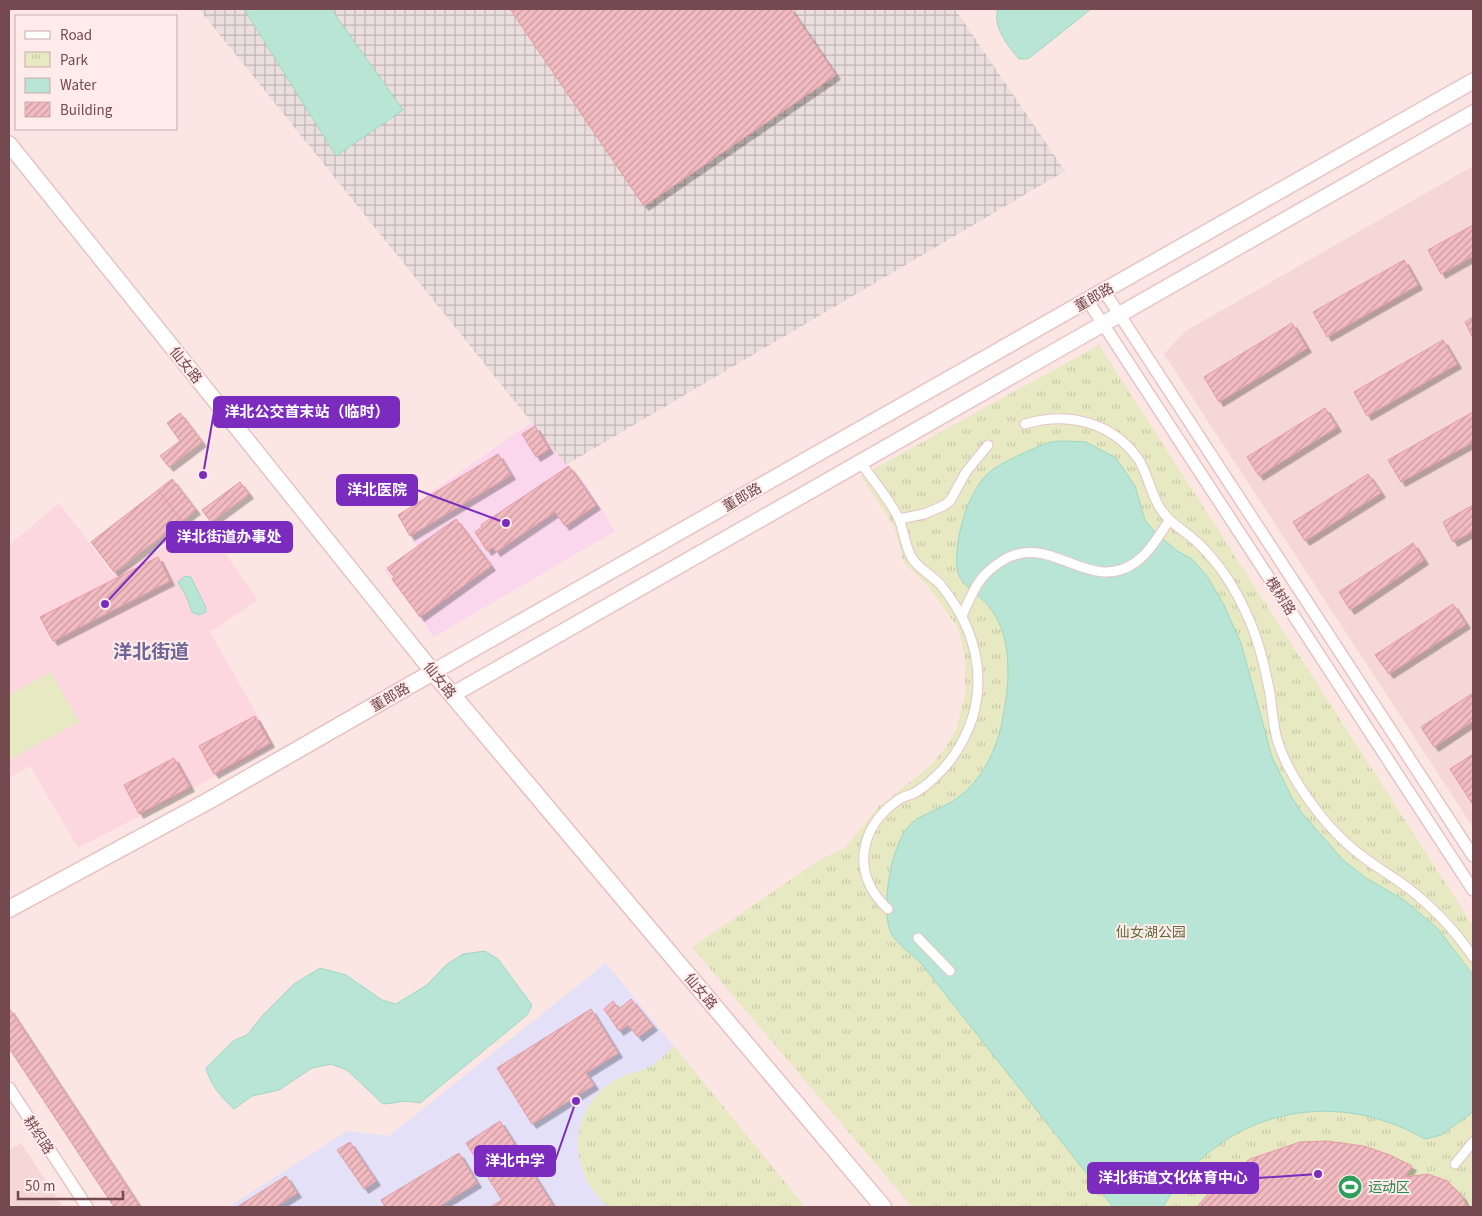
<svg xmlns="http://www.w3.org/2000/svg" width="1482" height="1216" font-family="'Source Sans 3','Noto Sans SC',sans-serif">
  <defs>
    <pattern id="industrial-grid" width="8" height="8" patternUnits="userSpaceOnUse" patternTransform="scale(1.25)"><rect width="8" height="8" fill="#ebdede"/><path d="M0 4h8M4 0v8" fill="none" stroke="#c3b6b6"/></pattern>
    <pattern id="park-tufts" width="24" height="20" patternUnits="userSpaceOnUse" patternTransform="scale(1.25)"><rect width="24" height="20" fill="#e6e9c2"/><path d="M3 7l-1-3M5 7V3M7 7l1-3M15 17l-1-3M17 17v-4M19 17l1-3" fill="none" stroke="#c9c9a8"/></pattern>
    <pattern id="building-hatch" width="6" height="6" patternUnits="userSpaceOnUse" patternTransform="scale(1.25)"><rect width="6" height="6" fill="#f1bbc1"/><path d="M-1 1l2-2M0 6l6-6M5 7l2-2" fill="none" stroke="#c89a9f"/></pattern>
    <filter id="shadow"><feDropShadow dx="4.5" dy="4.5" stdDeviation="0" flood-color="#0004"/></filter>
  </defs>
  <rect width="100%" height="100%" fill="#fce6e3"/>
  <g fill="#f5d7d5">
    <path d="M 1473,166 L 1473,827 L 1164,354 L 1184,332 Z"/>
    <path d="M 21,1143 L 63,1207 L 9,1207 L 9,1150 Z"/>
  </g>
  <path fill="#fcd7df" d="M 59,503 L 113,574 L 205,525 L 258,600 L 210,632 L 275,746 L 78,848 L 30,766 L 9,778 L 9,545 Z"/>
  <path fill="url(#industrial-grid)" d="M 199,9 L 955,9 L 1065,171 L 566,465 Z"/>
  <path fill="#e3e0f8" d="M 606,963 L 805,1207 L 228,1207 L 347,1131 L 389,1136 Z"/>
  <path fill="#fad7ec" d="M 532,422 L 566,465 L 584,482 L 615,531 L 434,637 L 384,570 L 417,547 L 398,515 Z"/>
  <path fill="#e6e9c2" d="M 51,672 L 79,722 L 9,760 L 9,695 Z"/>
  <g fill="url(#park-tufts)">
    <path d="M 1099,345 L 1473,926 L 1473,1207 L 912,1207 L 692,947 L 821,859 L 845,848 L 878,807 L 929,767 L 946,747 L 957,727 L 965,695 L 965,658 L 958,628 L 929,587 L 904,563 L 894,527 L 861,476 Z"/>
    <path d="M 674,1046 L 805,1207 L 608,1207 C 602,1201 595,1194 590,1186 C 569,1152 576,1108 609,1084 C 621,1075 634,1073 647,1068 C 657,1064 666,1053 674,1046 Z"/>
  </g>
  <g fill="#b8e5d5" stroke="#9fd7c3">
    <path d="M 244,9 L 331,9 L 403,110 L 336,156 Z"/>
    <path d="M 998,9 L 1091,9 L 1028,59 L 1019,59 C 1008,46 992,26 998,9 Z"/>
    <path d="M 1068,441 L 1086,442 L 1116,458 L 1135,486 L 1145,520 L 1154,531 L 1177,551 L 1192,559 L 1207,576 L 1224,605 L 1241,643 L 1272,757 L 1292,798 L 1302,813 L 1343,860 L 1366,878 L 1404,900 L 1438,929 L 1473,975 L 1473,1112 L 1441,1135 L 1425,1139 C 1331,1085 1218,1111 1163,1207 L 1113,1207 L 920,962 C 911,954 896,943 891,933 C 880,909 891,839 913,822 C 925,813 940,809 953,801 C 978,785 994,756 1001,727 C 1010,685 1016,631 982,599 C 972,589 959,584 957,568 C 954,539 968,489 991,471 C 1000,463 1034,448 1045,444 C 1052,441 1061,441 1068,441 Z"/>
    <path d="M 185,576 L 191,577 L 206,608 L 206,612 L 199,615 L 192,612 L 187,598 L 178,582 Z"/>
    <path d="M 485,951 L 498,959 L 532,1005 L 527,1015 L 420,1103 C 400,1099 401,1103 383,1104 L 347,1070 L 331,1064 L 312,1068 L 279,1090 L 252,1096 L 234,1109 C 221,1097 211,1086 206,1068 L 233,1041 L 247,1035 L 263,1015 L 294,984 L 320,968 L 346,975 L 382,1000 L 396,1004 L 427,985 L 446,965 L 463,954 Z"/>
  </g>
  <g fill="url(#building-hatch)" stroke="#e49ca4" filter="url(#shadow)">
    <path d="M 510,9 L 791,9 L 836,75 L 644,206 Z"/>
    <path d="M 1473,225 L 1473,256 L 1441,274 L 1428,250 Z"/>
    <path d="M 1404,260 L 1418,285 L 1327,337 L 1313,312 Z"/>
    <path d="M 1473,317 L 1473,338 L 1465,322 Z"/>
    <path d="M 1292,323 L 1307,348 L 1219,402 L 1204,377 Z"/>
    <path d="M 1443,340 L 1457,364 L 1367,416 L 1354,392 Z"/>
    <path d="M 1325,408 L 1337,427 L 1259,476 L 1247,457 Z"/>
    <path d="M 1473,412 L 1473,442 L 1401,482 L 1388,460 Z"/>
    <path d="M 180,413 L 202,442 L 169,467 L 160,456 L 180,441 L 167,423 Z"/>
    <path d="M 535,426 L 549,449 L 536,457 L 522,434 Z"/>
    <path d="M 498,454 L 511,475 L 410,536 L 398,515 Z"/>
    <path d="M 569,466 L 596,505 L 565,526 L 555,512 L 496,552 L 493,547 L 487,551 L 475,532 L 482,527 L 481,525 Z"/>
    <path d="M 1368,474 L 1381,493 L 1305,541 L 1293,522 Z"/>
    <path d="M 172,479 L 196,510 L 182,521 L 158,490 Z"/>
    <path d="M 240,482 L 249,494 L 211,522 L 202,510 Z"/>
    <path d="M 158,490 L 182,521 L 114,572 L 91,542 Z"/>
    <path d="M 1473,505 L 1473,531 L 1453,542 L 1443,522 Z"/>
    <path d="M 456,519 L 491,566 L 420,617 L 392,579 L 394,577 L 387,568 Z"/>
    <path d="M 1413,543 L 1424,560 L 1350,610 L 1339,592 Z"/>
    <path d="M 158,557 L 170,581 L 53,641 L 40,617 Z"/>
    <path d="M 1453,604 L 1466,624 L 1389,674 L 1375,655 Z"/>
    <path d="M 1473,693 L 1473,721 L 1434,747 L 1421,727 Z"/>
    <path d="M 255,716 L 270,743 L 214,774 L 199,746 Z"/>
    <path d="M 1473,754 L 1473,805 L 1450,769 Z"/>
    <path d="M 174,758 L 190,787 L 139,814 L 124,785 Z"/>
    <path d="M 631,999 L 653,1026 L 638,1037 L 628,1025 L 619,1031 L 604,1009 L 613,1001 L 619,1009 Z"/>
    <path d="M 9,1008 L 140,1207 L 114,1207 L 9,1048 Z"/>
    <path d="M 591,1009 L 618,1053 L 586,1073 L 594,1085 L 532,1124 L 497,1068 Z"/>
    <path d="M 500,1121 L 554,1207 L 490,1207 L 502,1200 L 466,1143 Z"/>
    <path d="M 1326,1141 L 1364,1146 L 1390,1155 L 1412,1166 L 1405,1177 L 1428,1174 L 1447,1181 L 1462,1196 L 1467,1207 L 1300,1207 L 1300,1205 L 1294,1207 L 1197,1207 L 1214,1187 L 1250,1159 L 1300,1142 Z"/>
    <path d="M 350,1142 L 376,1181 L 364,1189 L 337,1150 Z"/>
    <path d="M 459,1153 L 477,1183 L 438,1207 L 385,1207 L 381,1200 Z"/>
    <path d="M 286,1176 L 297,1193 L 275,1207 L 237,1207 Z"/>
  </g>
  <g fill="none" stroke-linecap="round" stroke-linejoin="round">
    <defs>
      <g id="pedestrian">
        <path d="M 1025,424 C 1067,411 1113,422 1139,460 C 1148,475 1151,494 1160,508 C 1171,526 1187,531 1201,546 C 1220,565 1236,590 1247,615 C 1259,640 1265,667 1270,694 C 1272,708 1273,722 1276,735 C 1281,756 1292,775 1304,793 C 1318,814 1334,833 1353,849 C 1367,861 1382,870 1397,880 C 1427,901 1452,926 1473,957"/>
        <path d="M 860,462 C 873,480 889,498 899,519 C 904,531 905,547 912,558 C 917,567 932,576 940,584 C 966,616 982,654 977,696 C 974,725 957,757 936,776 C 929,783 921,790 912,794 C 907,796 902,797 898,800 C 858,828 851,875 888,909"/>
        <path d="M 899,519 L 924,514 L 943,506 L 950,501 L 966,472 L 988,445"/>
        <path d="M 962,616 C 967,605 971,595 977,585 C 983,575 992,567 1002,561 C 1050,530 1089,596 1136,562 C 1150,552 1159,535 1169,521"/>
        <path d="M 918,938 L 950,971"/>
        <path d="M 1455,1164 L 1473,1142"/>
      </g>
      <g id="minor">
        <path d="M 1104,291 L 1473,856"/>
        <path d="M 1088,301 L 1473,890"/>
        <path d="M 9,1088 L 87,1207"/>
      </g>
      <g id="tertiary">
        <path d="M 9,144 L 433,672 L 1473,81"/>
        <path d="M 452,695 L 1473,113"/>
      </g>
      <path id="secondary" d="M 9,909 L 210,800 L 433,672 L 883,1207"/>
    </defs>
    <use href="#pedestrian" stroke="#e5c4c6" stroke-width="11"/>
    <use href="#minor" stroke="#e5c4c6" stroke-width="14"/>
    <use href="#tertiary" stroke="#e5c4c6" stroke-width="18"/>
    <use href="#secondary" stroke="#e7bfc1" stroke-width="19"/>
    <use href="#pedestrian" stroke="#fff" stroke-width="9"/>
    <use href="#minor" stroke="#fff" stroke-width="11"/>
    <use href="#tertiary" stroke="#fff" stroke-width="15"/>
    <use href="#secondary" stroke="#fff" stroke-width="16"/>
  </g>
  <defs>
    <symbol id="stadium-disc" viewBox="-11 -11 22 22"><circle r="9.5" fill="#2e9e5b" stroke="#ffecea"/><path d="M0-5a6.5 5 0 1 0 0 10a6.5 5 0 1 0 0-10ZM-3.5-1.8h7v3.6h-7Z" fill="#fff"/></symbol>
  </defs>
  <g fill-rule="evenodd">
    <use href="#stadium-disc" x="1336" y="1173" width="28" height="28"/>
  </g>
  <g text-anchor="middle" stroke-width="4" stroke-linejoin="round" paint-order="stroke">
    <g font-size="14" fill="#744a50" stroke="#ffecea">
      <text transform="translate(1094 297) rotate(-30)" y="5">董郎路</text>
      <text transform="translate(186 365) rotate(51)" y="5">仙女路</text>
      <text transform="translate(742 497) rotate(-30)" y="5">董郎路</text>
      <text transform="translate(1281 596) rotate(57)" y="5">槐树路</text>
      <text transform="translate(440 680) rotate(51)" y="5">仙女路</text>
      <text transform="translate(390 697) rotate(-30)" y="5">董郎路</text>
      <text transform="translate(701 991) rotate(50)" y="5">仙女路</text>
      <text transform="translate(39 1135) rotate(57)" y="5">耕织路</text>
    </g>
    <g font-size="14" fill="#646e3c" stroke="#ffecea">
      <text x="1151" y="937">仙女湖公园</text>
    </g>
    <g font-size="14" fill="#27864d" stroke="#ffecea" text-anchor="start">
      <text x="1368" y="1192">运动区</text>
    </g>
    <g font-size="19" font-weight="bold" fill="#6d6597" stroke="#ffecea">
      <text x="151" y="658">洋北街道</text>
    </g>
  </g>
  <path fill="none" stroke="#7b2cbf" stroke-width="2" d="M203 475L214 412M506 523L417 490M105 604L167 537M576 1101L555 1161M1318 1174L1258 1178"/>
  <g fill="#7b2cbf" stroke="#ffecea" stroke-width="2">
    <circle cx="203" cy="475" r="5"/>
    <circle cx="506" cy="523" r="5"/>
    <circle cx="105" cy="604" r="5"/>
    <circle cx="576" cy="1101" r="5"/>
    <circle cx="1318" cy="1174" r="5"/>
  </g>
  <g fill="#7b2cbf" stroke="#7b2cbf" stroke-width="2">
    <rect x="214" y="397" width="185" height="30" rx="5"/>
    <rect x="337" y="475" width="80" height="30" rx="5"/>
    <rect x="167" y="522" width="125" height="30" rx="5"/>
    <rect x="475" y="1146" width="80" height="30" rx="5"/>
    <rect x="1088" y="1163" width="170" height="30" rx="5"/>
  </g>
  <g font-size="15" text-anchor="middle" font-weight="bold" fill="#fff">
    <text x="307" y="417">洋北公交首末站（临时）</text>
    <text x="377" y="495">洋北医院</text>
    <text x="229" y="542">洋北街道办事处</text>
    <text x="515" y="1166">洋北中学</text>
    <text x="1173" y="1183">洋北街道文化体育中心</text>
  </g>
  <rect width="1482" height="1216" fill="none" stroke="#744a50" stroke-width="20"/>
  <rect x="15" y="15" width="162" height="115" fill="#ffecea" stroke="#c7abac"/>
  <rect x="25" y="31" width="25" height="8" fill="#ffffff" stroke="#c7abac"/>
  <text x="60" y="40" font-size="15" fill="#744a50">Road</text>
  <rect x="25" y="52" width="25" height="15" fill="url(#park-tufts)" stroke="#c7abac"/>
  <text x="60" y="65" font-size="15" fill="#744a50">Park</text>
  <rect x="25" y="78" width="25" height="15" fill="#b8e5d5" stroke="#c7abac"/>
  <text x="60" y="90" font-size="15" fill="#744a50">Water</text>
  <rect x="25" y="102" width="25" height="15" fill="url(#building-hatch)" stroke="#c7abac"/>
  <text x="60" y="115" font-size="15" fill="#744a50">Building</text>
  <path d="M18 1191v8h105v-8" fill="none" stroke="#744a50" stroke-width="2.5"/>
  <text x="25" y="1191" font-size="15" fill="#744a50" stroke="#ffecea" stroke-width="4" paint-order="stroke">50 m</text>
</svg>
